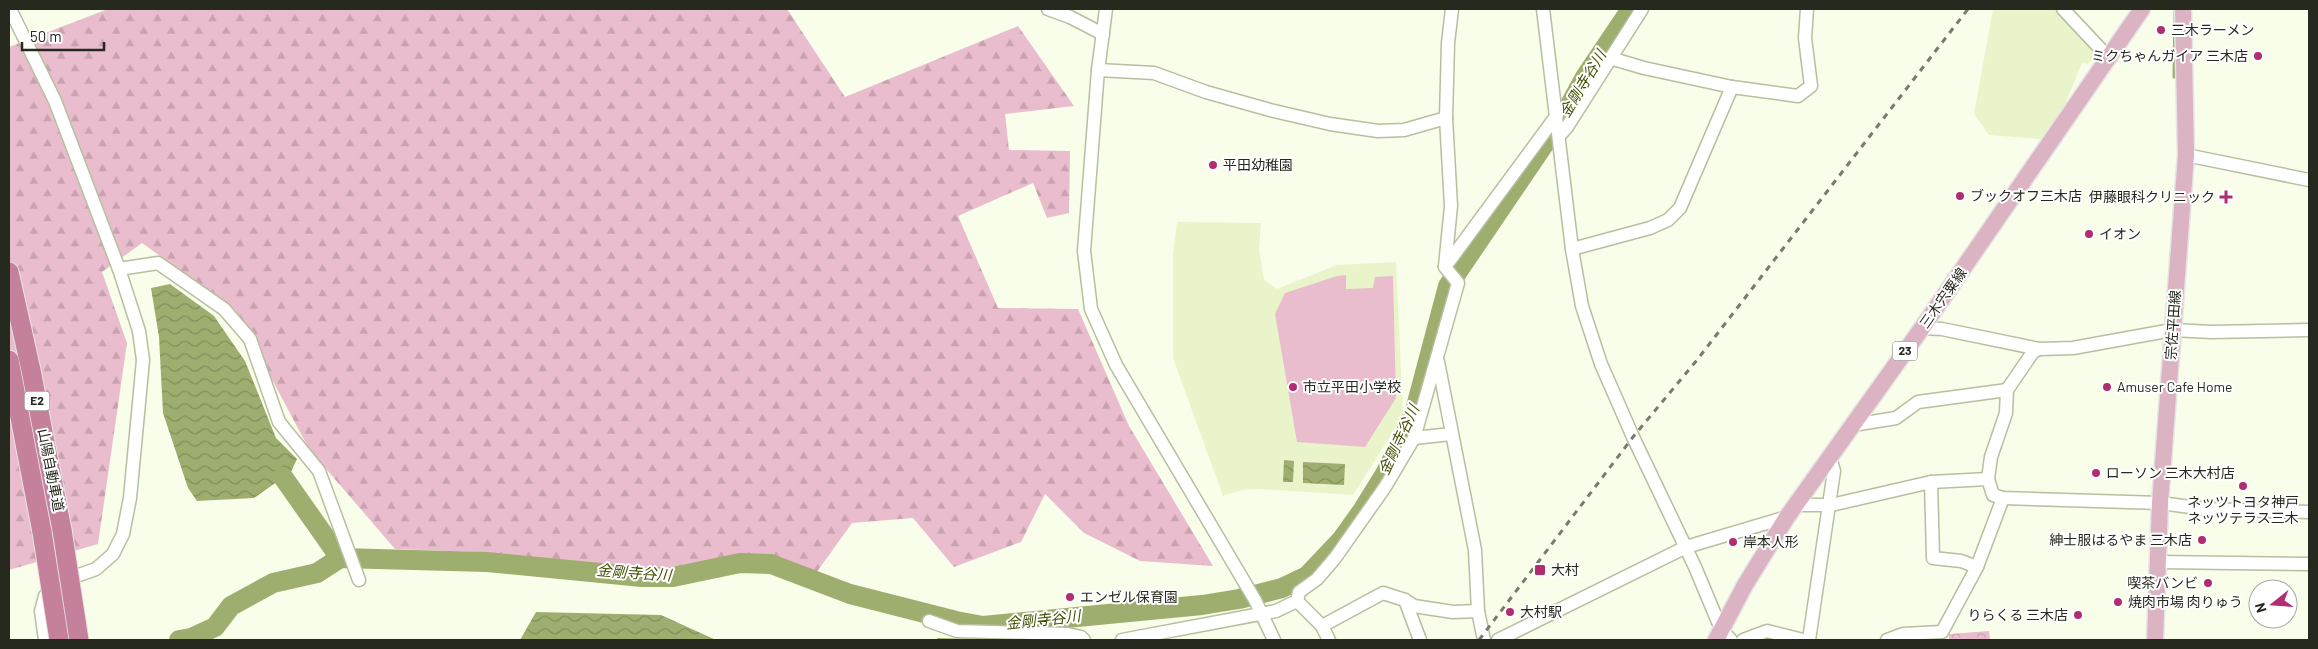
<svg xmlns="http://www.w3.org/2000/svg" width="2318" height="649" font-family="Barlow,'Noto Sans JP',sans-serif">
  <defs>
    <pattern id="forest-firs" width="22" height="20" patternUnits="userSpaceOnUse" patternTransform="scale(1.25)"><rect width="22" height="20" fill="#eabdce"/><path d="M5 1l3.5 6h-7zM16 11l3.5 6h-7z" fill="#c9a2b0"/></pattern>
    <pattern id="park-crowns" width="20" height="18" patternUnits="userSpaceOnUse" patternTransform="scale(1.25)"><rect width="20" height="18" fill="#eabdce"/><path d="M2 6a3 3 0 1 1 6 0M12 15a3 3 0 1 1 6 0" fill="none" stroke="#c9a2b0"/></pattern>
    <pattern id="water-waves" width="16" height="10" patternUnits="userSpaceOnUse" patternTransform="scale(1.25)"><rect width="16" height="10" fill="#9eae6f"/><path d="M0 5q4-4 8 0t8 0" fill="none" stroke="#818e5b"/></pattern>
  </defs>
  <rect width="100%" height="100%" fill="#f8feea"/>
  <g fill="#e9f4cb">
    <path d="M 1993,9 L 2056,9 L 2097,56 L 2087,64 L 2082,63 L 2064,107 L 2041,139 L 1989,135 L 1974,114 Z"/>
    <path d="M 1177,222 L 1261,223 L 1259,249 L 1264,280 L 1277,289 L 1337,265 L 1396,262 L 1403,416 L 1353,495 L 1258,489 L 1242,490 L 1223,496 L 1173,358 L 1173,255 Z"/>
  </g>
  <path fill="#eabdce" d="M 1346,275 L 1346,289 L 1373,288 L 1375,277 L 1393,276 L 1396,398 L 1365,447 L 1297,442 L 1275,314 L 1285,293 L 1337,276 Z"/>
  <path fill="url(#forest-firs)" d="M 108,9 L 787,9 L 845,97 L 1018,26 L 1074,106 L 1005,114 L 1009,150 L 1070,151 L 1069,213 L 1047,218 L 1033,183 L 958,216 L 998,308 L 1078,309 L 1129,426 L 1213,566 L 1140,561 L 1084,533 L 1045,494 L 1021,542 L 954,567 L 913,518 L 852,523 L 816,573 L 747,555 L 669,571 L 478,552 L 395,549 L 309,449 L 235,310 L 142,243 L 102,272 L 127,343 L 98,544 L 9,570 L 9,47 Z"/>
  <path fill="url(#park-crowns)" d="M 1989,631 L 1990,640 L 1949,640 L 1949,634 Z"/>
  <g fill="url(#water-waves)">
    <path d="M 170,284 L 214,316 L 245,361 L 276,438 L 297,459 L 291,472 L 254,498 L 197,501 L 188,488 L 163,413 L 159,337 L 151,288 Z"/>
    <path d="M 1284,460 L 1294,461 L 1293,482 L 1283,482 Z"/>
    <path d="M 1303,462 L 1345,464 L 1344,485 L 1303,483 Z"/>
    <path d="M 536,612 L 661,615 L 716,640 L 520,640 Z"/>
    <path d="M 937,638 L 1021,640 L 937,640 Z"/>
  </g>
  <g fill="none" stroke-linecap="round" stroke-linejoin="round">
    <path stroke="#9eae6f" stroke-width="3" d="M 2174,77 L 2175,9"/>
    <g stroke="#9eae6f" stroke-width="20">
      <path d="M 283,477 L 340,558"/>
      <path d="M 179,640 L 191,638 L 215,627 L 231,606 L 273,583 L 317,573 L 340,558 L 487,562 L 642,577 L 673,577 L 740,563 L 771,564 L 850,594 L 956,621 L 983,626 L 1202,605 L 1239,599 L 1282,588 L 1307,576 L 1342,539 L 1362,511 L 1385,474 L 1413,418 L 1448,286 L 1566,112 L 1585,77 L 1631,9"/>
    </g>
    <defs>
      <g id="minor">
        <path d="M 10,9 L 55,101 L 119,269 L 139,331 L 143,360 L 130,498 L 123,534 L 113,554 L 96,569 L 56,583 L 45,596 L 41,611 L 45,640"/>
        <path d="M 1048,9 L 1070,17 L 1103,34"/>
        <path d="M 1106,9 L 1098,70 L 1084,251 L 1091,309 L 1116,365 L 1255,600 L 1274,640"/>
        <path d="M 1543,9 L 1572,249 L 1582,306 L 1601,364 L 1633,437 L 1695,567 L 1721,629 L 1731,640"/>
        <path d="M 2063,9 L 2109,58"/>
        <path d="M 1610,58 L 1644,68 L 1732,87"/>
        <path d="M 1098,70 L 1154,73 L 1206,92 L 1270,110 L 1330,124 L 1378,131 L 1404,130 L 1446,118"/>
        <path d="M 1559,136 L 1567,127 L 1642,9"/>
        <path d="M 2186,155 L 2309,180"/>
        <path d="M 1572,249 L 1650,228 L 1668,220 L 1680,208 L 1732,87 L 1798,96 L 1811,86 L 1805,38 L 1807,9"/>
        <path d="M 1445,266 L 1451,206 L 1446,118 L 1448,43 L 1452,9"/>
        <path d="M 119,269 L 158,263 L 224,309 L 250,339 L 279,422 L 319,471 L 359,580"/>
        <path d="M 1922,328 L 1942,329 L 2039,349 L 2073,348 L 2172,330 L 2212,332 L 2309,330"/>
        <path d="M 2039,349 L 2033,352 L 2007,390 L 2006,413 L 1991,457 L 1988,479 L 1993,495 L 2003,498 L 2160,503 L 2206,509 L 2309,512"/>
        <path d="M 1438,362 L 1475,550 L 1478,611 L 1484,640"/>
        <path d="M 1853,425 L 1896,418 L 1918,402 L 2007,390"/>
        <path d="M 1414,438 L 1451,434"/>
        <path d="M 1931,482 L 1933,558 L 1961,561 L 1977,567"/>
        <path d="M 1796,505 L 1831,505 L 1931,482 L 1988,479"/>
        <path d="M 2159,562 L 2309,564"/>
        <path d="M 1405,600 L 1420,640"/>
        <path d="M 1297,601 L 1322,626 L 1383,593 L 1405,600 L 1414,606 L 1453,612 L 1478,611"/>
        <path d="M 929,621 L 957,631 L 1068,634 L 1081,637 L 1084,640"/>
        <path d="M 1322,626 L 1329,640"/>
        <path d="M 1122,640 L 1276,611 L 1297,601 L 1299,592 L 1317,579 L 1335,558 L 1385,487 L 1414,438 L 1458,283 L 1445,267 L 1557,115"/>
        <path d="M 1498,640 L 1686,547 L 1787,517"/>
        <path d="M 1743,640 L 1767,631 L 1803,640"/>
        <path d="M 1809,640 L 1834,471 L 1830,457"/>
        <path d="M 1887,640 L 1903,634 L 1942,632 L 1977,567 L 2003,498"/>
      </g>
      <g id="major">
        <path d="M 1716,640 L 1745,585 L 1787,517 L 1922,328 L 2142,9"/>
        <path d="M 2155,640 L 2160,503 L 2186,155 L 2183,9"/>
      </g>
      <g id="highway">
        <path d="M 9,272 L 31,370 L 62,530"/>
        <path d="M 9,360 L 42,532"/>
      </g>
    </defs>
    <use href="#minor" stroke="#b6bf9e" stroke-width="15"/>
    <use href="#major" stroke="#e5e5e4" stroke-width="19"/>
    <use href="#highway" stroke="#e5e5e4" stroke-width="21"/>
    <use href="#minor" stroke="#fff" stroke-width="12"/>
    <use href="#major" stroke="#dcb3c3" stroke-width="16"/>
    <use href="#highway" stroke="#c5809b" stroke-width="19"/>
    <path stroke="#787c6d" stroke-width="3" stroke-dasharray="6 6" stroke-linecap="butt" d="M 1479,640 L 1633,437 L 1697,360 L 1968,9"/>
    <defs>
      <g id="highway-bridge">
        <path d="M 62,530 L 79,640"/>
        <path d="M 42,532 L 59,640"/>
      </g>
    </defs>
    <use href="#highway-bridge" stroke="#e5e5e4" stroke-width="21" stroke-linecap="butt"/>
    <use href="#highway-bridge" stroke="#c5809b" stroke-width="19"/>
  </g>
  <g fill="#b22c71" stroke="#fff" stroke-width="2">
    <circle cx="2161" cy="30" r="5"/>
    <circle cx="2258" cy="56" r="5"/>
    <circle cx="1213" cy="165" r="5"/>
    <circle cx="1960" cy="196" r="5"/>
    <path d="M2223.5 189.5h5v5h5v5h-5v5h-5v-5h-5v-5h5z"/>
    <circle cx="2089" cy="234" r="5"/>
    <circle cx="1293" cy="387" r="5"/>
    <circle cx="2107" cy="387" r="5"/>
    <circle cx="2096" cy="473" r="5"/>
    <circle cx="2243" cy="486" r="5"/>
    <circle cx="2202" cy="540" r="5"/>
    <circle cx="1733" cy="542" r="5"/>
    <rect x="1534" y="564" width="12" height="12" rx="2.5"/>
    <circle cx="2208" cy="583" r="5"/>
    <circle cx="1070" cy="597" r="5"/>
    <circle cx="2118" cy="602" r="5"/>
    <circle cx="1510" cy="612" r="5"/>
    <circle cx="2078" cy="615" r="5"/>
  </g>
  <g text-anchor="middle" stroke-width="4" stroke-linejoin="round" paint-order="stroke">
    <g fill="#fff" stroke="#676961" stroke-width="1">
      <rect x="1892.5" y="341.5" width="25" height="19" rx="4"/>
      <rect x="24.5" y="391.5" width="25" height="19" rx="4"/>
    </g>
    <g font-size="12" font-weight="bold" fill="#26291d">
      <text x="1905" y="355">23</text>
      <text x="37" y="405">E2</text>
    </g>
    <g font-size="14" fill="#26291d" stroke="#fff" text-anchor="start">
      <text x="2171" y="35">三木ラーメン</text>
      <text x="2248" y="61" text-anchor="end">ミクちゃんガイア 三木店</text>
      <text x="1223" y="170">平田幼稚園</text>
      <text x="1970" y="201">ブックオフ三木店</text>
      <text x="2215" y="202" text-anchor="end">伊藤眼科クリニック</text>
      <text x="2099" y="239">イオン</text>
      <text x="1303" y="392">市立平田小学校</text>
      <text x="2117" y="392">Amuser Cafe Home</text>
      <text x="2106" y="478">ローソン 三木大村店</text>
      <text x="2243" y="507" text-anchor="middle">ネッツトヨタ神戸<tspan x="2243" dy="16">ネッツテラス三木</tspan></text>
      <text x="2192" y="545" text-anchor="end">紳士服はるやま 三木店</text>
      <text x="1743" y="547">岸本人形</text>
      <text x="1551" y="575">大村</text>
      <text x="2198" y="588" text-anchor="end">喫茶バンビ</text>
      <text x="1080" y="602">エンゼル保育園</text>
      <text x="2128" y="607">焼肉市場 肉りゅう</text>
      <text x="1520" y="617">大村駅</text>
      <text x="2068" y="620" text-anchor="end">りらくる 三木店</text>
    </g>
    <g font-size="14" fill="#26291d" stroke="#fff">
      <text transform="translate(1943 298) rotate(-55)" y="5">三木宍粟線</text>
      <text transform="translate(2173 325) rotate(-86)" y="5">宗佐平田線</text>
      <text transform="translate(51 470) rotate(79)" y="5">山陽自動車道</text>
    </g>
    <g font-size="15" font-style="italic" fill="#435105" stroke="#fff">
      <text transform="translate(1583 84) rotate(-59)" y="5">金剛寺谷川</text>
      <text transform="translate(1399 440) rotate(-65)" y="5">金剛寺谷川</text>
      <text transform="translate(634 573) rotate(4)" y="5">金剛寺谷川</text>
      <text transform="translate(1043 620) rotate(-6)" y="5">金剛寺谷川</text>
    </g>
  </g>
  <rect width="2318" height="649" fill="none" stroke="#26291d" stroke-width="20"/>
  <g transform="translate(2273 604) rotate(253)"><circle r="24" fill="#ffffff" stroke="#a8a9a5"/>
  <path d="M0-4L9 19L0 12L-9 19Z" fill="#b22c71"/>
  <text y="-8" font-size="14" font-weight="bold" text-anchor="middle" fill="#26291d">N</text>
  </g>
  <path d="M22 42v8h82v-8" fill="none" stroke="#26291d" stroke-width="2.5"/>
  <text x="30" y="42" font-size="15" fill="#26291d" stroke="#ffffff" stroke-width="4" paint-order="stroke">50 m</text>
</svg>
